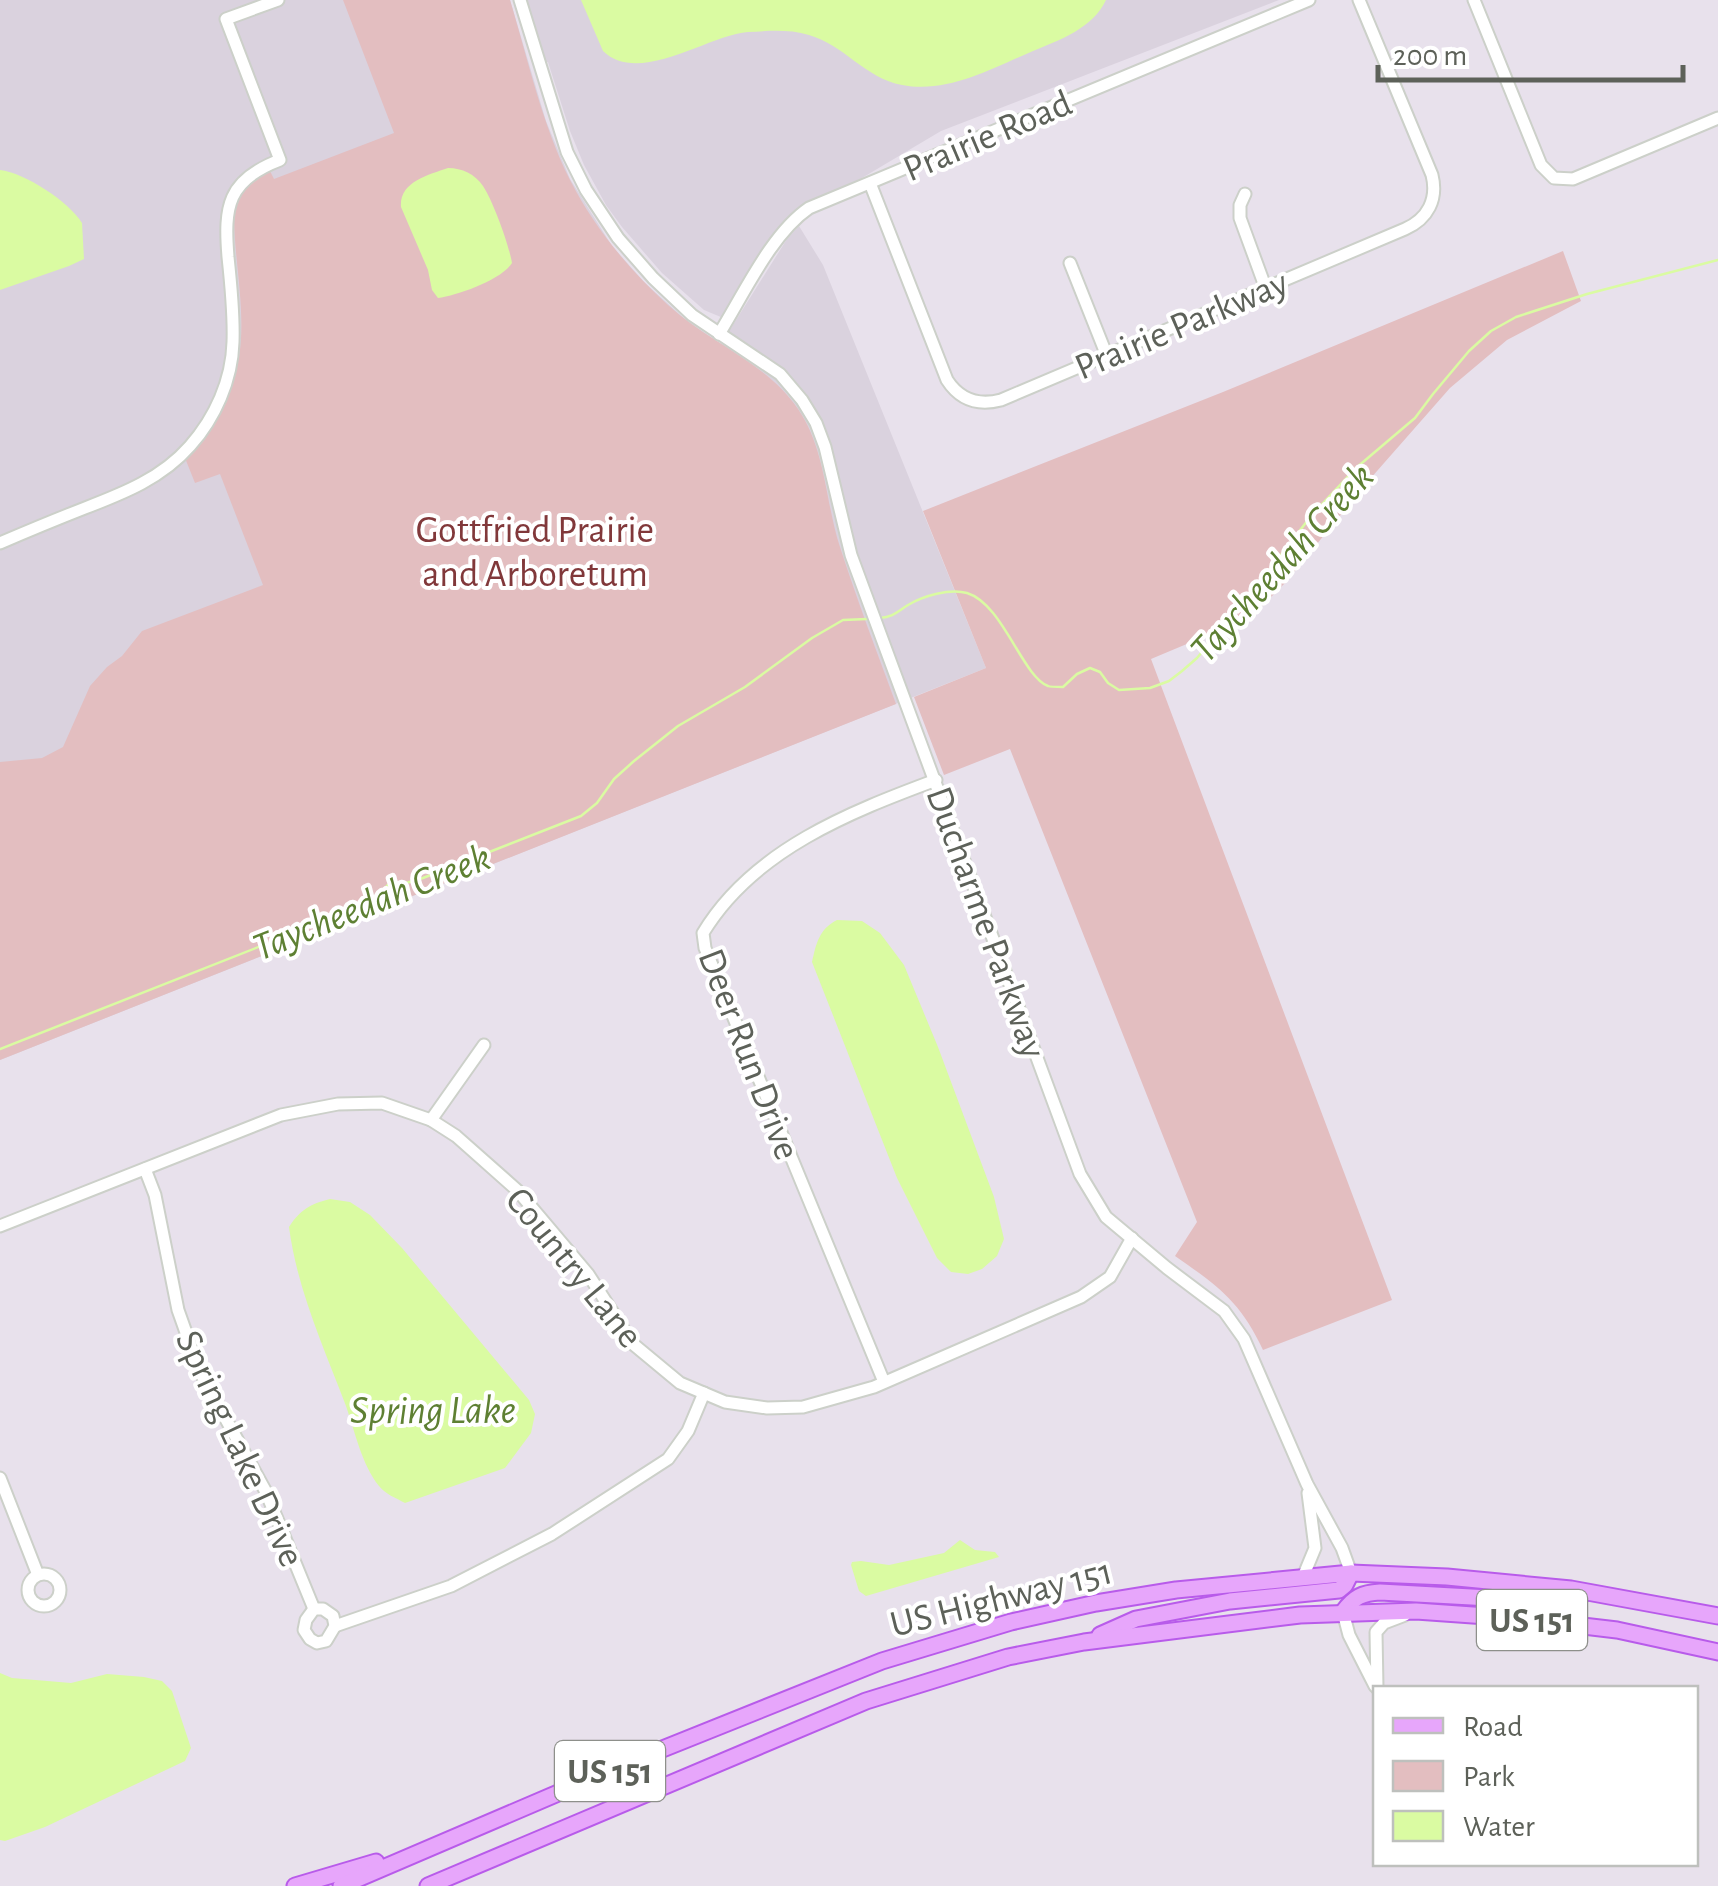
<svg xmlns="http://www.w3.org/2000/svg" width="1718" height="1886" font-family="'Alegreya Sans',sans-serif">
  <rect width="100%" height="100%" fill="#e8e1ec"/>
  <g fill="#dad2de">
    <path d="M 0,0 L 510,0 L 546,121 L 570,179 L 612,246 L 645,283 L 685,319 L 721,344 L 787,239 L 799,226 L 823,265 L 986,668 L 0,1060 Z"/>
    <path d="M 520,0 L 1279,0 L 941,131 L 803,213 L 728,320 L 704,310 L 662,273 L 622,227 L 606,205 L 584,165 L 570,131 L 548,62 L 538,63 Z"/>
  </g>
  <g fill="#e3bec0">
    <path d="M 343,0 L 510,0 C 528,60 542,124 570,180 C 594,227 629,270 668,305 C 709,343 766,362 798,409 C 826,450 825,501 840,547 C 857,600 877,652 896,704 L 0,1060 L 0,762 L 42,758 L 63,747 L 90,686 L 107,667 L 122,656 L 142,631 L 263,585 L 220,474 L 195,483 L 185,458 C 199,436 221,407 231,384 C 253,334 233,265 234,212 C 240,191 251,179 270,171 L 274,179 L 394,133 Z"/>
    <path d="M 1563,251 L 1581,301 L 1507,340 L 1450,388 L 1370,479 L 1285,583 L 1251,617 L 1151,659 L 1392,1300 L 1263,1350 C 1240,1301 1218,1286 1175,1256 L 1197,1222 L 1010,749 L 944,775 L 914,697 L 986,668 L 923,511 L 1223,392 Z"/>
  </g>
  <g fill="#dafba2">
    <path d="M 581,0 L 1106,0 C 1093,28 1060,40 1033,51 C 993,68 948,94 902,85 C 865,78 844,45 809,35 C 789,29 768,31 748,32 C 708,35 639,86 603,51 Z"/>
    <path d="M 448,168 C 462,168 475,174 483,186 C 493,201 509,245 512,263 C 501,280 458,295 438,298 L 432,290 L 428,270 L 401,207 C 399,182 428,175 448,168 Z"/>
    <path d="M 0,170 C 25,173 68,201 82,223 L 84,259 L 69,266 L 0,290 Z"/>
    <path d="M 837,920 L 862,921 L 880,933 L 904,965 L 938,1047 L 994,1197 L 1004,1239 L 997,1256 L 982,1269 L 968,1274 L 951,1272 L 937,1258 L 897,1178 L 812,962 C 816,944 819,929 837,920 Z"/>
    <path d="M 330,1199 L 350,1202 L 370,1215 L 402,1248 L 529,1400 L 535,1414 L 531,1433 L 505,1468 L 405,1503 C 396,1498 385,1494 379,1486 C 362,1465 355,1432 346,1406 C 324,1348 297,1289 289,1227 C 300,1210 310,1204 330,1199 Z"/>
    <path d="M 960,1540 L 975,1550 L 995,1552 L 999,1557 L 866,1596 L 859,1591 L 851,1565 L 852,1562 L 861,1561 L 889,1565 L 944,1553 Z"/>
    <path d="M 0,1673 L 12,1678 L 71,1683 L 107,1674 L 144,1677 L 162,1681 L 172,1691 L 191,1748 L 185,1761 L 45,1827 L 5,1841 L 0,1840 Z"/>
  </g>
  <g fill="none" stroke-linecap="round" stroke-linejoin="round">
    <g stroke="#dafba2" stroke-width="2.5">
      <path d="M 880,618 C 893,617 897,612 908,605 C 923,596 950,588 967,593 C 1003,604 1022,676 1048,686 C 1050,687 1061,687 1063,687 L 1077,674 L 1090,668 L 1100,672 L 1108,683 L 1119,690 L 1150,688 L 1169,681 L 1182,671 L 1197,658 L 1258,585 L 1311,516 L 1356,468 L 1415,418 L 1433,394 L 1469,351 L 1491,331 L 1516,317 L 1587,294 L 1718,260"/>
      <path d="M 0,1049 L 370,903 L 389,884 L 406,883 L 423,878 L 581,816 L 597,803 L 614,779 L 634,761 L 678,726 L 745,687 L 812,638 L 843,620 L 867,619"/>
    </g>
    <defs>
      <g id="minor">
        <path d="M 520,0 L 567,152 L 586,190 L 618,238 L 653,278 L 692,315 L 780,374 L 802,400 L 816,423 L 825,447 L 851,555 L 1080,1174 L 1106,1217 L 1167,1268 L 1224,1311 L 1244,1339 L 1307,1484 L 1342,1548 L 1351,1573"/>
        <path d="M 1474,0 L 1541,165 L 1554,178 L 1573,179 L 1718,118"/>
        <path d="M 870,183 L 947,380 C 960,400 978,406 1001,400 L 1405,229 C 1428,219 1438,199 1432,175 L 1359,0"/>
        <path d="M 1245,194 L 1240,205 L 1240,218 L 1266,289"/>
        <path d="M 1070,263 L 1107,356"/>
        <path d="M 719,334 C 744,294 771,234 809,208 L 1309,0"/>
        <path d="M 0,543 C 28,531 57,519 85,508 C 124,493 162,478 190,446 C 215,418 232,380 233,342 C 234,314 231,285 228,257 C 224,207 227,180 280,160 L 226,19 L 278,0"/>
        <path d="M 431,1120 L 484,1045"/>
        <path d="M 145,1169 L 155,1195 L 178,1310 L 200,1372 L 266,1492 L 314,1609"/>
        <path d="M 0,1226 L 281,1115 L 338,1104 L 382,1103 L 431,1120 L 456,1136 L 517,1190 L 588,1274 L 633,1344 L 680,1383 L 725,1402 L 767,1408 L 803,1407 L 874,1387 L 1081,1297 L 1110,1277 L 1132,1238"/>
        <path d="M 884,1382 L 705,948 L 703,933 C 753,850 850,812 936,780"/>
        <path d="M 0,1478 L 38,1575"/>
        <circle cx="44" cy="1590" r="16"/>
        <path d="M 1303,1577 L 1315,1548 L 1308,1493"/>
        <path d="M 314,1609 L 323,1609 L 333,1616 L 335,1626 L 326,1641 L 317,1643 L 310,1639 L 304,1630 L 306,1620 Z"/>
        <path d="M 1343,1612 L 1349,1635 L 1375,1686"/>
        <path d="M 335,1626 L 451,1586 L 552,1534 L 668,1459 L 688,1431 L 704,1393"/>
        <path d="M 1377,1688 L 1376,1632 L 1384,1623 L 1405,1615"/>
      </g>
      <g id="major">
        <path d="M 1343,1612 C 1354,1597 1362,1593 1380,1592 L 1545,1601 L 1581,1596"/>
        <path d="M 1100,1635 L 1136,1619 L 1230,1601 L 1339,1590 L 1345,1585 L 1351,1573"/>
        <path d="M 295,1886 L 376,1862"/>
        <path d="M 341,1886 L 640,1758 L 882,1661 L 1011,1622 L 1096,1603 L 1176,1590 L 1351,1573 L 1447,1577 L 1571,1589 L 1718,1616"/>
        <path d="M 428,1886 L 866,1701 L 1008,1657 L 1084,1642 L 1300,1615 L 1416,1611 L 1515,1618 L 1617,1630 L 1718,1652"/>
      </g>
    </defs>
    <use href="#minor" stroke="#ccd0c9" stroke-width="15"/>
    <use href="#major" stroke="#b85bea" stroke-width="19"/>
    <use href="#minor" stroke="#fff" stroke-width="11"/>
    <use href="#major" stroke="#e7a6fb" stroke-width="15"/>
  </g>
  <g text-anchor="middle" stroke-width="8" stroke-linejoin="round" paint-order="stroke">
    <g fill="#fff" stroke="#8e908b" stroke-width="2.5">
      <rect x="1477" y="1590" width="110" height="60" rx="8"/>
      <rect x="555" y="1741" width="110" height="60" rx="8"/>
    </g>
    <g font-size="35" font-weight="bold" fill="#5d6159">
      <text x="1532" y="1632">US 151</text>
      <text x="610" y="1783">US 151</text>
    </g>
    <g font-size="38" fill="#5d6159" stroke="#fff">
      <text transform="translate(987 135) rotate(-23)" y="13">Prairie Road</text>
      <text transform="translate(1181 324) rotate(-23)" y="13">Prairie Parkway</text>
      <text transform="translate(987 922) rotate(70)" y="13">Ducharme Parkway</text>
      <text transform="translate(750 1054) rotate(69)" y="13">Deer Run Drive</text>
      <text transform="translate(575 1267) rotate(51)" y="13">Country Lane</text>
      <text transform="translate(241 1448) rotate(65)" y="13">Spring Lake Drive</text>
      <text transform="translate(1001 1597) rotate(-14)" y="13">US Highway 151</text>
    </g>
    <g font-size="38" fill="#81383a" stroke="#fff">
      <text x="535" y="542">Gottfried Prairie<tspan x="535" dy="44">and Arboretum</tspan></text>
    </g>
    <g font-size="40" font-style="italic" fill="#5e8033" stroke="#fff">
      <text transform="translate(1281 562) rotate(-48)" y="14">Taycheedah Creek</text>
      <text transform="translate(371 901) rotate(-22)" y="14">Taycheedah Creek</text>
      <text x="433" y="1423">Spring Lake</text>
    </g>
  </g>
  <rect x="1373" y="1686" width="325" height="180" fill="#ffffff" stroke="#bec0bd" stroke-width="2.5"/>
  <rect x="1393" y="1718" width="50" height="15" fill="#e7a6fb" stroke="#bec0bd" stroke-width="2.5"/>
  <text x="1463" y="1736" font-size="30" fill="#5d6159">Road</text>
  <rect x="1393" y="1761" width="50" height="30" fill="#e3bec0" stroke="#bec0bd" stroke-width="2.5"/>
  <text x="1463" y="1786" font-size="30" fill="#5d6159">Park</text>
  <rect x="1393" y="1811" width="50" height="30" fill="#dafba2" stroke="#bec0bd" stroke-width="2.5"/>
  <text x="1463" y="1836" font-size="30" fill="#5d6159">Water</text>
  <path d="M1378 65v15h305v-15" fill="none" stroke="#5d6159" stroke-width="5"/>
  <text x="1393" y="65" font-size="30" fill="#5d6159" stroke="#ffffff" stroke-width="8" paint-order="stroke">200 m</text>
</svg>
